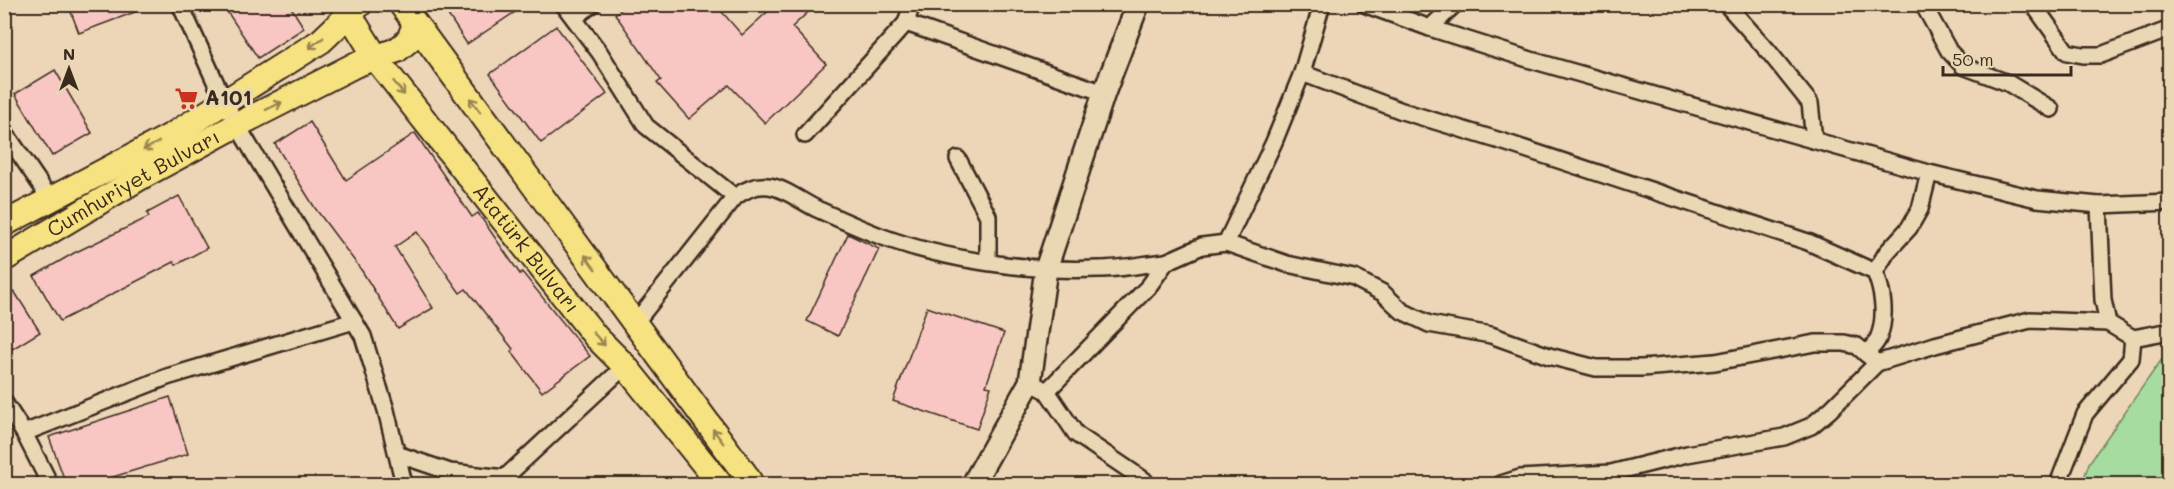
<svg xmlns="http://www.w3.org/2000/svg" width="2174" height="489" font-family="Mali,sans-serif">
  <rect width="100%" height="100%" fill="#edd5b8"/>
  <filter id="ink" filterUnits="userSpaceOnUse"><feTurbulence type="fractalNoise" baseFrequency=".0167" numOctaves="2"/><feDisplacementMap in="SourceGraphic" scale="12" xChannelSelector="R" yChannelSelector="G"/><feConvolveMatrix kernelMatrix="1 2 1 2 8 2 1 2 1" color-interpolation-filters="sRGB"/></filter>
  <g filter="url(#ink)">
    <path fill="#a6dc9f" stroke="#70835e" stroke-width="1.5" d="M 2169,349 L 2169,484 L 2082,484 L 2089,463 Z"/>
    <g fill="#f8c7c4" stroke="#3b2a1e" stroke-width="1.5">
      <path d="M 68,4 L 151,4 L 151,6 L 79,33 Z"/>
      <path d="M 234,4 L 289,4 L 304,28 L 258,58 L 226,10 Z"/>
      <path d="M 441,4 L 527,4 L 467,44 Z"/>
      <path d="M 629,4 L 735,4 L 722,12 L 742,35 L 776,4 L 817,4 L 792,27 L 826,64 L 765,123 L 729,85 L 689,119 L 657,83 L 661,80 L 615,14 Z"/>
      <path d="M 556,26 L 607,94 L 541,143 L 490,74 Z"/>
      <path d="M 55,70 L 92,133 L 52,156 L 15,94 Z"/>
      <path d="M 310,122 L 346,180 L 415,133 L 472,217 L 478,213 L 520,274 L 522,272 L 590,356 L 542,392 L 511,351 L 513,349 L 466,289 L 460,293 L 417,232 L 395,247 L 433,308 L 398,329 L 362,271 L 315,208 L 275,144 Z"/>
      <path d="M 179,196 L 207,248 L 176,265 L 174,262 L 60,321 L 34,276 L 74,253 L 149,217 L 147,213 Z"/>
      <path d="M 848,234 L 879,249 L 838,336 L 807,321 Z"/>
      <path d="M 14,291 L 40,332 L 4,354 L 4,297 Z"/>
      <path d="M 927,307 L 1004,333 L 986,386 L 991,387 L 977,429 L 893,401 Z"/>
      <path d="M 170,397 L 188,454 L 90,484 L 66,484 L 49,437 Z"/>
    </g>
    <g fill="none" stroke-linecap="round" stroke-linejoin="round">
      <defs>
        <g id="street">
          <path d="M 180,4 L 224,101 L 237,125 L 363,336 L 386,410 L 404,484"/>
          <path d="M 563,4 L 600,53 L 646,126 L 735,197"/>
          <path d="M 1364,4 L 1430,28 L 1531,60 L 1929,173 L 2037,199 L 2099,205 L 2170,202"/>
          <path d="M 1726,4 L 1769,52 L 1810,103 L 1814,140"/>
          <path d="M 1923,4 L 1949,51 L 1963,66 L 2008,83 L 2051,109"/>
          <path d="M 2033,4 L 2067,52 L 2083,55 L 2101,55 L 2170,29"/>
          <path d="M 574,18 L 593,4"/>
          <path d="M 906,23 L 1104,93"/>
          <path d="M 1430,28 L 1455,4"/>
          <path d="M 1302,73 L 1402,111 L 1507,143 L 1808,242 L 1875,272 C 1883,291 1887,318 1878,339 C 1876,344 1870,349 1866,354"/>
          <path d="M 4,131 L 51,200"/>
          <path d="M 805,135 L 906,23 L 912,4"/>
          <path d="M 958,159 L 988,216 L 988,262"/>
          <path d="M 2099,205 L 2103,300 L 2108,323"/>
          <path d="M 1226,243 L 1274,142 L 1302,73 L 1322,4"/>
          <path d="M 1875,272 L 1887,252 L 1909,228 L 1920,209 L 1929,173"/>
          <path d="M 635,323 L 735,197 C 768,172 787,194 817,209 C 837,218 859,228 880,236 C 944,260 1030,272 1099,269 C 1121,269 1144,264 1166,262"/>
          <path d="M 1030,382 L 1047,391 L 1149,286 L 1166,262 L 1202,246 L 1226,243 L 1287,264 L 1354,278 L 1383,293 L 1402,311 L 1429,324 L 1491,335 L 1549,356 L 1596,368 L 1642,368 L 1715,362 L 1815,343 L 1844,343 L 1857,346 L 1877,363"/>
          <path d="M 1047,391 L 1076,434 L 1144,480 L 1147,484"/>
          <path d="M 4,402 L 24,433 L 50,484"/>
          <path d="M 24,433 L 167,377 L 354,321"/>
          <path d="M 397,454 L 450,472 L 505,478"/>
          <path d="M 498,484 L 625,366"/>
          <path d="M 1501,484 L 1520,478 L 1611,473 L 1687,454 L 1784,437 L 1811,426 L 1830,410 L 1877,363 L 1935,345 L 2030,320 L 2108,323 L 2133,338 L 2170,331"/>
          <path d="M 2058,484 L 2085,414 L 2131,359 L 2133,338"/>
        </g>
        <path id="secondary" d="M 973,484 L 1030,382 L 1046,269 L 1104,93 L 1138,4"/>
        <g id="primary">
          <path id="s1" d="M 343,4 L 380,64 L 596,337 L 625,366 L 720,484"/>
          <path d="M 401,4 L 745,474 L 751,484"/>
          <path d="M 4,224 L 174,134 L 321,41 L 360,4"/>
          <path id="s2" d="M 4,259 L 141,177 L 237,125 L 355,65 L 397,50 L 409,40 L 415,24"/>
        </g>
      </defs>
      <use href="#street" stroke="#3b2a1e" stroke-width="20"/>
      <use href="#secondary" stroke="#3b2a1e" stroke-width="26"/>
      <use href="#primary" stroke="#3b2a1e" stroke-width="28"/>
      <use href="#street" stroke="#ead8b5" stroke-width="15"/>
      <use href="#secondary" stroke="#ead8b5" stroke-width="21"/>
      <use href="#primary" stroke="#f7e281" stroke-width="24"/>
    </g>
    <defs><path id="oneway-shaft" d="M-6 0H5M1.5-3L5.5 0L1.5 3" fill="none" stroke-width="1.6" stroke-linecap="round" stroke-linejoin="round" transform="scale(1.5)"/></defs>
    <g stroke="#998650">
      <use href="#oneway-shaft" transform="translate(316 43) rotate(145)"/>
      <use href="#oneway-shaft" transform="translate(399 88) rotate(52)"/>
      <use href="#oneway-shaft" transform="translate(475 105) rotate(-126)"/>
      <use href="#oneway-shaft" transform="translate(274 106) rotate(-26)"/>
      <use href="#oneway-shaft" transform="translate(151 146) rotate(152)"/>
      <use href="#oneway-shaft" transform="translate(590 262) rotate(-126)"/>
      <use href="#oneway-shaft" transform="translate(599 339) rotate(47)"/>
      <use href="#oneway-shaft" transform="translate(718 436) rotate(-126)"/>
    </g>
  </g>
  <defs>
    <symbol id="supermarket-bare" viewBox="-9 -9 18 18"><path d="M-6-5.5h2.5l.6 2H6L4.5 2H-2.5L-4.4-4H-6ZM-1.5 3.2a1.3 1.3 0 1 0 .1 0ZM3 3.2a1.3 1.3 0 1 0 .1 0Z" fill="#c8321e" stroke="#ead8b5" stroke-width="2.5" paint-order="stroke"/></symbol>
  </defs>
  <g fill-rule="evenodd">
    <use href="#supermarket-bare" x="170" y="82" width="33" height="33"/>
  </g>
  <g text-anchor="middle" stroke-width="6" stroke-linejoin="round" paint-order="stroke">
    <g font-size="21" font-weight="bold" fill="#3b2a1e" stroke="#ead8b5" text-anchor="start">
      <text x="205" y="105">A101</text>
    </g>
    <g font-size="21" fill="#3b2a1e" stroke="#ead8b5">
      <text dy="7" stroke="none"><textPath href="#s2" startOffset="150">Cumhuriyet Bulvarı</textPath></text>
      <text dy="7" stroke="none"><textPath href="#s1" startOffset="306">Atatürk Bulvarı</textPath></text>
    </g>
  </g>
  <rect width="2174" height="489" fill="none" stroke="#ead8b5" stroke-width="24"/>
  <rect x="12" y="12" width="2150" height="465" fill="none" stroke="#3b2a1e" stroke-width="2" filter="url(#ink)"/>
  <g transform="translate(69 69)" stroke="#ead8b5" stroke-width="4.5" paint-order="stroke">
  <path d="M0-4.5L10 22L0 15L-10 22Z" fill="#3b2a1e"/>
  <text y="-9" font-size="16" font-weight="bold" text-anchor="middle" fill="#3b2a1e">N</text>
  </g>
  <path d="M1943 66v9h128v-9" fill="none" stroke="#3b2a1e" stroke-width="3"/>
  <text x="1952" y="66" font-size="18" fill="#3b2a1e" stroke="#ead8b5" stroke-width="4.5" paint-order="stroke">50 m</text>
</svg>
